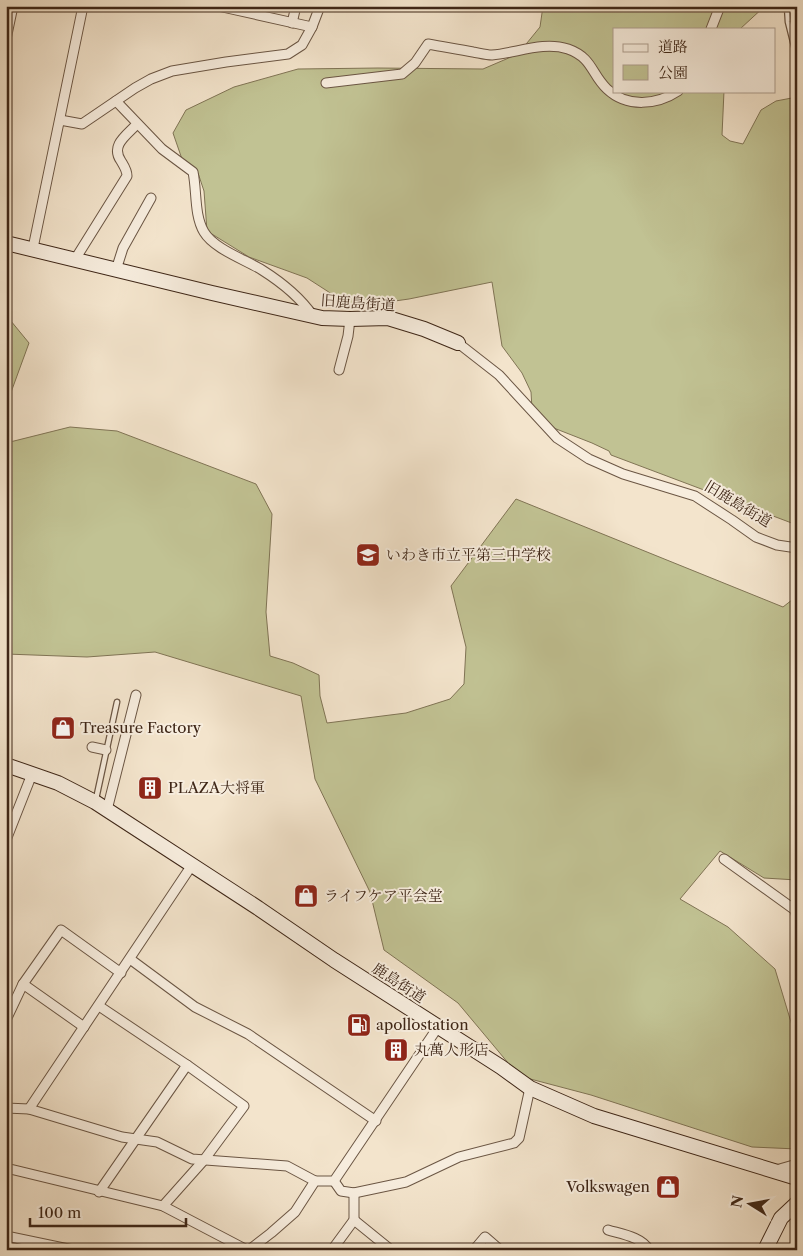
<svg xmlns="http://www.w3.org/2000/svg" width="803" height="1256" font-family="'Libre Caslon Text','Noto Serif JP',serif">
  <rect width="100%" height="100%" fill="#f3e4cc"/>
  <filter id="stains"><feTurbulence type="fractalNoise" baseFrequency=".004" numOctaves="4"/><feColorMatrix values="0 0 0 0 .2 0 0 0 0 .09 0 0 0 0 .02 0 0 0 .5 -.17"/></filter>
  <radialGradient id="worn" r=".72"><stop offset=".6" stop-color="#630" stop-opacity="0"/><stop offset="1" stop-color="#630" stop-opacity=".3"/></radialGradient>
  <g fill="#c1c293" stroke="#807455">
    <path d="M 543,6 L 765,6 L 740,29 L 614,29 L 614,91 L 724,91 L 722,135 L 730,141 L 743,144 L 761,110 L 776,101 L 797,97 L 797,525 L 611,455 L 609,451 L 592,443 L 541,423 L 532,409 L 531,392 L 522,373 L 502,346 L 492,282 L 409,299 L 352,307 L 307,278 L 249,257 L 207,231 L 204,191 L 198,173 L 183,162 L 173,133 L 186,110 L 234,87 L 298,69 L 378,68 L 483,69 L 518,54 L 540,27 Z"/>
    <path d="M 793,6 L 797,6 L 797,45 L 792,31 Z"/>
    <path d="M 6,315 L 29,343 L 6,406 Z"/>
    <path d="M 70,427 L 117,431 L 256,484 L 272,514 L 266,612 L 270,656 L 293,663 L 319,675 L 320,696 L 327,723 L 406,713 L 450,699 L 464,684 L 466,647 L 451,586 L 516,499 L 783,607 L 797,596 L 797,880 L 764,878 L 720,851 L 680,899 L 728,927 L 775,969 L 797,1042 L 797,1149 L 752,1147 L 591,1095 L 519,1076 L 458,1003 L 384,950 L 370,892 L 315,779 L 301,696 L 155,652 L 87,657 L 6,654 L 6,443 Z"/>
  </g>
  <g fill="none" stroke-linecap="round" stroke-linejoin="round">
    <defs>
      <g id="lane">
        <path d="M 787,6 L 788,22 L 797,58"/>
        <path d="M 96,799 L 117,702"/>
      </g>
      <g id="street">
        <path d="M 218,6 L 312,27"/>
        <path d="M 292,23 L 296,6"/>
        <path d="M 711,29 L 720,6"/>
        <path d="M 6,39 L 13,6"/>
        <path d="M 326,83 L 402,74 L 415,63 L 428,44 C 443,47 458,49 473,52 C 479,53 486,55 492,55 C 517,53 543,41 568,49 C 593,58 591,74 607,89 C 627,108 657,105 678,91"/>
        <path d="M 116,101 L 162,149 L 193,172 C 197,191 194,215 204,232 C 214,249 246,260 262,270 C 281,282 300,297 313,316"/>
        <path d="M 60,120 L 82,124 L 135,88 L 151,79 L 172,71 L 226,62 L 288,54 L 302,45 L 312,27 L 320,6"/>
        <path d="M 33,248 L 83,6"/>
        <path d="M 74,261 L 127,176 C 127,170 124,166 121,161 C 110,145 127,135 137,124"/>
        <path d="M 116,270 L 123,248 L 151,198"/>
        <path d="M 458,343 L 499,375 L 557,438 L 589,459 L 623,474 L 695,496 L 732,520 L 756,537 L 777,545 L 797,548"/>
        <path d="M 339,370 L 348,336 L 350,319"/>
        <path d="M 92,747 L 106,750"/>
        <path d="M 107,810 L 136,695"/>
        <path d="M 6,840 L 32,774"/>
        <path d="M 724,859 L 795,910 L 797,917"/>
        <path d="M 130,959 L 195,1007 L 248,1034 L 376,1121"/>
        <path d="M 23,984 L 84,1027"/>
        <path d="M 99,1006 L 187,1065 L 244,1106 L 204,1160 L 163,1206"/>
        <path d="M 6,1020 L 23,984 L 61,930 L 121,973"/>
        <path d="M 6,1108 L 29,1109 L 122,1137 L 157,1142 L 192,1159 L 287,1166 L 315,1181"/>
        <path d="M 29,1109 L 192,865"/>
        <path d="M 6,1168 L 163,1206 L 247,1250"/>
        <path d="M 776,1170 L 797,1164"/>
        <path d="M 334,1181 L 341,1191 L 354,1193 L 406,1182 L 459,1157 L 514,1143 L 519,1138 L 530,1088"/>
        <path d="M 99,1192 L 187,1065"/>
        <path d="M 354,1220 L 391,1250"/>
        <path d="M 608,1230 C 621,1234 642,1237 649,1250"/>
        <path d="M 6,1236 L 73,1250"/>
        <path d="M 249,1250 L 271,1233 L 295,1212 L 315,1181 L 334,1181 L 438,1027"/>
        <path d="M 332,1250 L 354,1220 L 354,1193"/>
        <path d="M 474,1250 L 485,1237 L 500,1250"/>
      </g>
      <g id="secondary">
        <path d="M 6,243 L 212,293 L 322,318 L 350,319 L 388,318 L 424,329 L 458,343"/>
        <path d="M 6,765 L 58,783 L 95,802 L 258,908 L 334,960 L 501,1067 L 530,1088 L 594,1116 L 797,1178"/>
        <path d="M 765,1250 L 781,1218 L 797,1203"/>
      </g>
    </defs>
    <use href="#lane" stroke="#6b5644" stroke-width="7"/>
    <use href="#street" stroke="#6b5644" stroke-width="11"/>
    <use href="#secondary" stroke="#3e2617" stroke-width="16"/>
    <use href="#lane" stroke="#f7edde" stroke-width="4.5"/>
    <use href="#street" stroke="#f7edde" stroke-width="9"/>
    <use href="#secondary" stroke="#f7edde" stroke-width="14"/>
  </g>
  <defs>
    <symbol id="school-square" viewBox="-11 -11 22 22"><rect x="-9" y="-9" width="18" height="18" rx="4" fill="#8f2418" stroke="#f7edde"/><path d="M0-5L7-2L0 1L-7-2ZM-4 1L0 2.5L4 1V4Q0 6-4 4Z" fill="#fff"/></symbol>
    <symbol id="shop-square" viewBox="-11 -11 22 22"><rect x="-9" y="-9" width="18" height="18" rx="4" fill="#8f2418" stroke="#f7edde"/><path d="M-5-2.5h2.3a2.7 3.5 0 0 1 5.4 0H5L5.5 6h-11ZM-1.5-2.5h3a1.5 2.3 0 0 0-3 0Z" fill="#fff"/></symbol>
    <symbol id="building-square" viewBox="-11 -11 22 22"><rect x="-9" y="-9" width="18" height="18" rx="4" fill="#8f2418" stroke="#f7edde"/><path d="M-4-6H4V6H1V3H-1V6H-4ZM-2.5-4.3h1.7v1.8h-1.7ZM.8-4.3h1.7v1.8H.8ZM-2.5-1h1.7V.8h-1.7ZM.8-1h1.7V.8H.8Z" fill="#fff"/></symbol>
    <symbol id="fuel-square" viewBox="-11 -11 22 22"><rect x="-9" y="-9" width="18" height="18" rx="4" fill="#8f2418" stroke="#f7edde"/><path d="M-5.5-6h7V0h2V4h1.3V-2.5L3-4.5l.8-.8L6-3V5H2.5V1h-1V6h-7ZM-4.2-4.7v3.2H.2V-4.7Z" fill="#fff"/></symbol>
  </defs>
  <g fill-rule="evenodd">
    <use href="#school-square" x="354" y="541" width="28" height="28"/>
    <use href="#shop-square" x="49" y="714" width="28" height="28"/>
    <use href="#building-square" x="136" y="774" width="28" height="28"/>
    <use href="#shop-square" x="292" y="882" width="28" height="28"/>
    <use href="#fuel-square" x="345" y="1011" width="28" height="28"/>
    <use href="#building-square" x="382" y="1036" width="28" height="28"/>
    <use href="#shop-square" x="654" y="1173" width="28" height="28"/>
  </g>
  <g text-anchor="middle" stroke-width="4" stroke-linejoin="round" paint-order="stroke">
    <g font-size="15" fill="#3e2617" stroke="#f7edde">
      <text transform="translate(358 303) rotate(4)" y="5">旧鹿島街道</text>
      <text transform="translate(738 504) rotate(31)" y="5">旧鹿島街道</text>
      <text transform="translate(399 983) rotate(33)" y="5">鹿島街道</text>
    </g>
    <g font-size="15" fill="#3e2617" stroke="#f7edde" text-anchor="start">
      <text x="386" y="560">いわき市立平第三中学校</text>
      <text x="80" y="733">Treasure Factory</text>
      <text x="168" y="793">PLAZA大将軍</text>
      <text x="324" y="901">ライフケア平会堂</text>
      <text x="376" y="1030">apollostation</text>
      <text x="414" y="1055">丸萬人形店</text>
      <text x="650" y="1192" text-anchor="end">Volkswagen</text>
    </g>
  </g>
  <rect width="803" height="1256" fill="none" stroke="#f3e4cc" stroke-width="25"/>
  <rect x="8" y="8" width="788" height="1241" fill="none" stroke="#3e2617" stroke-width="2.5"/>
  <rect x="12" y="12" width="778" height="1231" fill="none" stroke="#3e2617"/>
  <rect x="613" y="28" width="162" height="65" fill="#f7edde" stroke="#ad9d8e"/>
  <rect x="623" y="44" width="25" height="8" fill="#f7edde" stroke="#ad9d8e"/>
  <text x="658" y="52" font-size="15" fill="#3e2617">道路</text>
  <rect x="623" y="65" width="25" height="15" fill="#c1c293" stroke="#ad9d8e"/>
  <text x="658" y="78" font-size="15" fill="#3e2617">公園</text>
  <g transform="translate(750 1204) rotate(281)" stroke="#f7edde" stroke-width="4" paint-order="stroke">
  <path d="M0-4L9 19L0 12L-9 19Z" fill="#3e2617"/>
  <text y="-8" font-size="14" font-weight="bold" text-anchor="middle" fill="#3e2617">N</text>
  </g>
  <path d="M30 1218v8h156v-8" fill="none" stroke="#3e2617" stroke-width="2.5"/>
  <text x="38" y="1218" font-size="15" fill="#3e2617" stroke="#f7edde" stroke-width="4" paint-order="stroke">100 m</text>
  <rect width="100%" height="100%" filter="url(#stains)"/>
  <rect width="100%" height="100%" fill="url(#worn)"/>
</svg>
